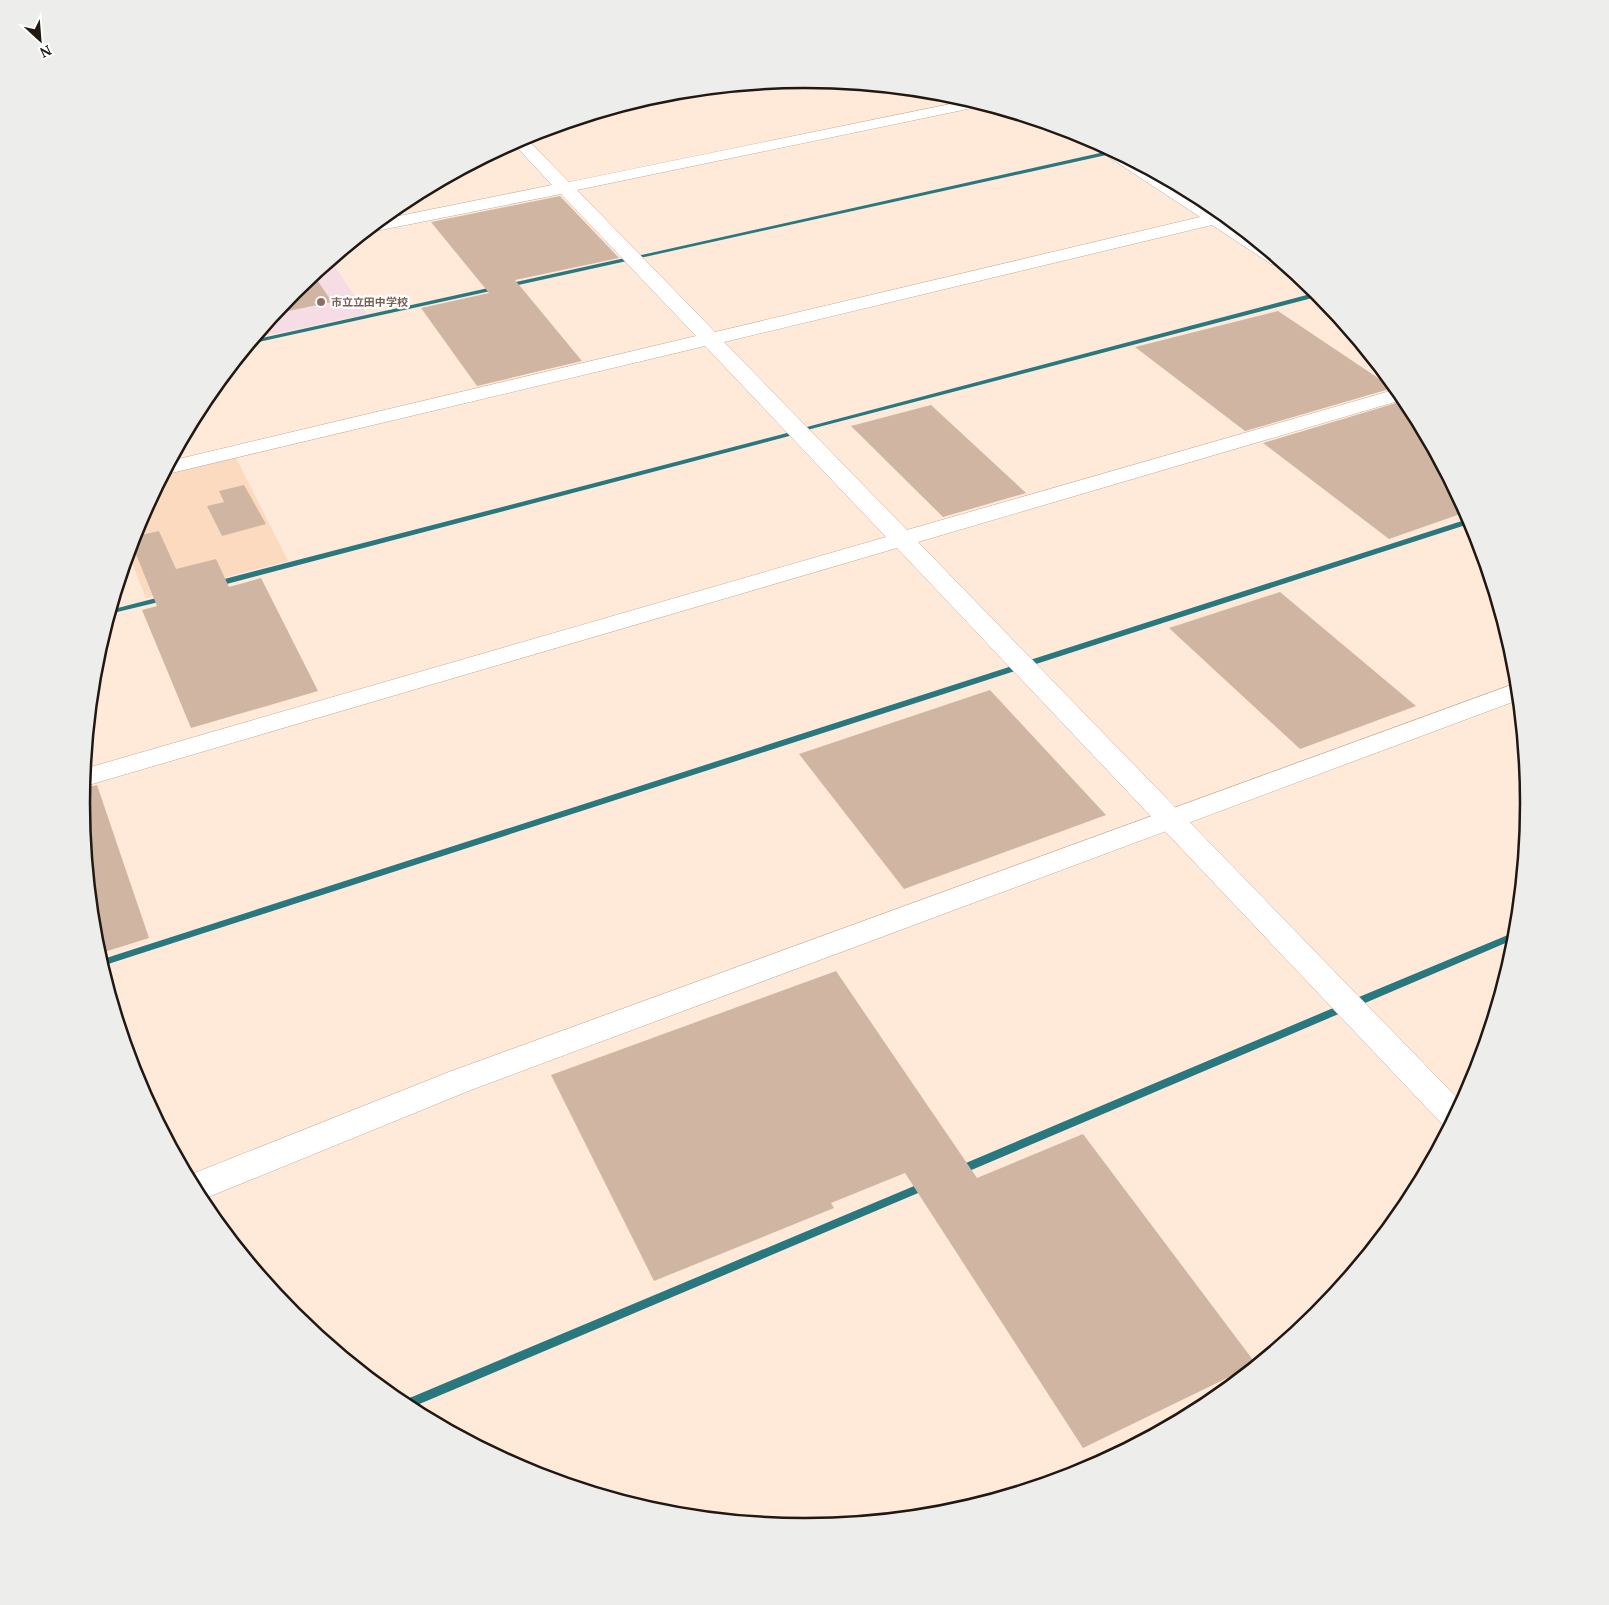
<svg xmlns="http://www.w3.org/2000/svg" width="1609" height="1605" font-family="'PT Serif','Noto Sans JP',serif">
  <rect width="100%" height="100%" fill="#ffe9d8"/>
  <path fill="#fbdac0" d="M 236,458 L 288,561 L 146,598 L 128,552 L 136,525 L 163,475 Z"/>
  <path fill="#f6dce4" d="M 330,260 L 367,314 L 254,338 L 293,291 Z"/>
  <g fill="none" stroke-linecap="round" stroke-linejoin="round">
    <g fill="#29787f" fill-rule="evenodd">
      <path d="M 691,90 L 688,92 L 642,99 L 661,93 Z"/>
      <path d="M 1109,151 L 1111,152 L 1111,154 L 640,258 L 637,256 Z"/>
      <path d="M 625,258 L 628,260 L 627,261 L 249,344 L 253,340 Z"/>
      <path d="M 1318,292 L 1320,296 L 807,430 L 805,431 L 802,429 L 803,428 Z"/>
      <path d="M 791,432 L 794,434 L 793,435 L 219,586 L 213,586 L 212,584 L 213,582 Z"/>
      <path d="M 1468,519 L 1470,519 L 1472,523 L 1036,664 L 1030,664 L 1029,662 L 1030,660 Z"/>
      <path d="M 164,596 L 168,598 L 167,600 L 109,614 L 110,610 Z"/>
      <path d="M 1009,667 L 1012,667 L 1016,669 L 1015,671 L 102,966 L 100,960 Z"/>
      <path d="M 1515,932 L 1515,939 L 1365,1003 L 1359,1003 L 1357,1000 L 1359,997 Z"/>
      <path d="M 1338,1006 L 1341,1007 L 1343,1010 L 1341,1013 L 962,1174 L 958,1175 L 954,1174 L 953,1171 L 954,1168 Z"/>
      <path d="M 926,1181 L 930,1182 L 931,1185 L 930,1188 L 410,1408 L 400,1402 Z"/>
    </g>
  </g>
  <g fill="#d0b6a2">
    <path d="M 560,196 L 619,258 L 515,280 L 582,361 L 477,386 L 421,308 L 489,293 L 431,222 Z"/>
    <path d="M 313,274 L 332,302 L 274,314 L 293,291 Z"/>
    <path d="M 1278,311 L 1393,388 L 1245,431 L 1135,347 Z"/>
    <path d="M 1406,400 L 1466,512 L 1389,539 L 1263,443 Z"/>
    <path d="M 931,405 L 1026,493 L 943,517 L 851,426 Z"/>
    <path d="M 244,485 L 266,524 L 222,536 L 207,506 L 224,502 L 219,491 Z"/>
    <path d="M 159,531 L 176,569 L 216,559 L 229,587 L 261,578 L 318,691 L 191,728 L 142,610 L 157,606 L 131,542 L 132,537 Z"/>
    <path d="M 1280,592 L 1416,706 L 1300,749 L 1169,628 Z"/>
    <path d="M 990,690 L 1106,815 L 904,889 L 799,754 Z"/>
    <path d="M 97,785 L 149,938 L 98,954 L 95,943 L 81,802 L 82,789 Z"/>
    <path d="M 836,971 L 977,1178 L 1083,1134 L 1256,1364 L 1083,1448 L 905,1173 L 831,1203 L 834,1208 L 654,1281 L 551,1075 Z"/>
  </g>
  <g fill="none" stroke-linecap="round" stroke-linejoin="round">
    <defs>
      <path id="minor" d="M 970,100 L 987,105 L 577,190 L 715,332 L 1200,217 L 1101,152 L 1099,148 L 1101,144 L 1167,180 L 1217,212 L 1220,212 L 1284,264 L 1278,266 L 1271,264 L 1212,225 L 724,342 L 907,530 L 1397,389 L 1405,399 L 918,542 L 1461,1102 L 1448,1126 L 1442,1124 L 897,548 L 82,787 L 84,769 L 886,537 L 705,346 L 163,475 L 170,461 L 696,336 L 561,194 L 371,232 L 365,231 L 379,220 L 552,185 L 512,142 L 524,136 L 569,182 Z"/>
      <path id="tertiary" d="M 1517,683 L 1518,700 L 471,1090 L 206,1198 L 200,1200 L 187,1176 L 449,1072 Z"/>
    </defs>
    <use href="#minor" stroke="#c3aa96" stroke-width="1"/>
    <use href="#tertiary" stroke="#c3aa96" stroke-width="1"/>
    <use href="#minor" fill="#fff" fill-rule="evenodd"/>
    <use href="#tertiary" fill="#fff" fill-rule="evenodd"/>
  </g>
  <circle fill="#8d6e63" stroke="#fff" stroke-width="2" cx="321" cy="302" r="5"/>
  <g text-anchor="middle" stroke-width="4.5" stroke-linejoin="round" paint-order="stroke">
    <g font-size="11" font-weight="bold" fill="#785e54" stroke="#fff" text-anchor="start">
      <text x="331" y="306">市立立田中学校</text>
    </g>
  </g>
  <path d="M0 0H1609V1605H0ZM90 803a715 715 0 1 1 1430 0a715 715 0 1 1-1430 0Z" fill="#ededec" fill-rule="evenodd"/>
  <path fill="none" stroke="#211811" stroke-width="2.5" d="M90 803a715 715 0 1 1 1430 0a715 715 0 1 1-1430 0Z"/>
  <g transform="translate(40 40) rotate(154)" stroke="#ffffff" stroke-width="4" paint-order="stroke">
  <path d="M0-4L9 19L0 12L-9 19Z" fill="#211811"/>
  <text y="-8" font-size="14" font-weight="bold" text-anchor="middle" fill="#211811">N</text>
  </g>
</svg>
